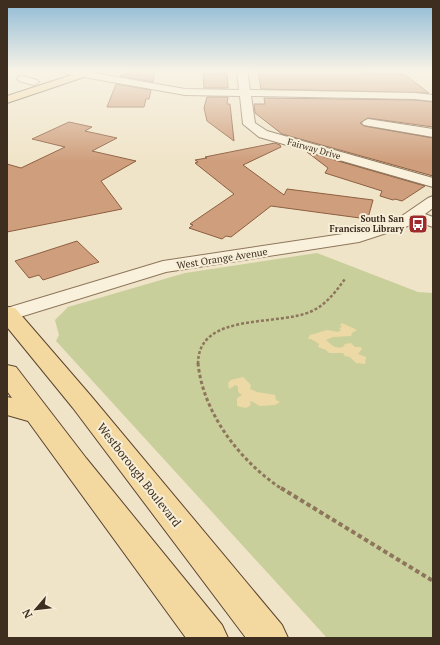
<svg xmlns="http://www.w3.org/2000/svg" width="440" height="645" font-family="'PT Serif',serif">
  <rect width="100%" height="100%" fill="#f0e4c8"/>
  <path fill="#c9cf9b" d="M 317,253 L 418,292 L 433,293 L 433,638 L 327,638 L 56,341 L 59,335 L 55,320 L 68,307 L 185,273 Z"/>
  <g fill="#ecd9a5">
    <path d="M 342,323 L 357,330 L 352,333 L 351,336 L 333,337 L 326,340 C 332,345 334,349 343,347 L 345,344 L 351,343 L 355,347 L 361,347 L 362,349 L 358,354 L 366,357 L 365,364 L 356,363 L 350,357 L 345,356 L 343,353 L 329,353 L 326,350 L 318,347 L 319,344 L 311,339 L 308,339 L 310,335 L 327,330 L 338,332 L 341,330 L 339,328 L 342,327 L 340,325 Z"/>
    <path d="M 243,377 L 251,385 L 250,389 L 257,392 L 275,395 L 276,400 L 280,402 L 275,405 L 260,406 L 251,401 L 250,402 L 251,405 L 246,408 L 237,406 L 237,398 L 242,395 L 238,392 L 238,387 L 236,385 L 229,389 L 228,383 L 231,380 Z"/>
  </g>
  <g fill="#cf9f7d" stroke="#8d5f41">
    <path d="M 133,71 L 155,71 L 153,82 L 120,76 Z"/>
    <path d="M 258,71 L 365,71 L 365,73 L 404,74 L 429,93 L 261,89 Z"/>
    <path d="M 227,73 L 228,88 L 204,88 L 203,74 Z"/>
    <path d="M 116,84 L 151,90 L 149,99 L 146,99 L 144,107 L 107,107 Z"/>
    <path d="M 207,97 L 228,97 L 227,104 L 230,104 L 234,141 L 207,121 L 204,108 Z"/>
    <path d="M 264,98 L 415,100 L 433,102 L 433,127 L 368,118 L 360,123 L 364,126 L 433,138 L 433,176 L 282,134 L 255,113 L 254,104 L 265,104 Z"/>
    <path d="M 69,122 L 92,127 L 85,131 L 117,138 L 92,151 L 136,161 L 101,181 L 122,209 L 7,232 L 7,164 L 21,168 L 65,147 L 32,139 Z"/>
    <path d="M 275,143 L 280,145 L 281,147 L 243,165 L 284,195 L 287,189 L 373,200 L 368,218 L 360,217 L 360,218 L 271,206 L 231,237 L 226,236 L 222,239 L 189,228 L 193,225 L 190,224 L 234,194 L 195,163 L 198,162 L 195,160 L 207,158 L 205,157 Z"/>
    <path d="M 307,152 L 425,186 L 402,201 L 395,199 L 393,200 L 380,196 L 382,191 L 325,173 L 328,168 Z"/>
    <path d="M 77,241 L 99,262 L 43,280 L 39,275 L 29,278 L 15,261 Z"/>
  </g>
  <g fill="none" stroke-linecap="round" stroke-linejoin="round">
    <defs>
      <g id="minor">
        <path d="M 62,71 L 83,71 L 185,89 L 239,90 L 237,71 L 247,71 L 250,90 L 415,93 L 433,95 L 433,101 L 415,99 L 251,96 L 255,123 L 267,131 L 433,178 L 433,187 L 259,137 L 243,124 L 240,96 L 185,95 L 67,74 Z"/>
        <path d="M 22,76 L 37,80 L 39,82 L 34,85 L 19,81 L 17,79 L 19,77 Z"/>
        <path d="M 368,119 L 433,129 L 433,137 L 364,125 L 362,123 L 364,121 Z"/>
        <path d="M 433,196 L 433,208 L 425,214 L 433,217 L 433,227 L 415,221 L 408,226 L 359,242 L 166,272 L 7,321 L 7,308 L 163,261 L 356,232 L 396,220 L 428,198 Z"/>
      </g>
      <g id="major">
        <path d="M 84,71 L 98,71 L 96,73 L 7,103 L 7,96 Z"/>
        <path d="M 7,307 L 15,308 L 91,396 L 282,625 L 288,638 L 246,638 L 73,408 L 7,327 Z"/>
        <path d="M 7,365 L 16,367 L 86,458 L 222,625 L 228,638 L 186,638 L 28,421 L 7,415 L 7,397 L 12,398 L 7,391 Z"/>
      </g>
    </defs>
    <use href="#minor" stroke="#8d765c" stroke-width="2"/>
    <use href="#major" stroke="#5b4430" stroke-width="2"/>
    <path stroke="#8d765c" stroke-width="2.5" stroke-dasharray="3 2" stroke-linecap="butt" d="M 198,364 C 198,311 278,327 312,311 C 327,304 336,291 345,279"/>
    <path stroke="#8d765c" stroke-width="3" stroke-dasharray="3.5 2.5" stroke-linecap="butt" d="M 198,363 C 203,414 241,462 282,489"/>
    <path stroke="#8d765c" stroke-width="4" stroke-dasharray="4.5 3" stroke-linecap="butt" d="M 281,488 L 433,581"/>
    <use href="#minor" fill="#faf1dc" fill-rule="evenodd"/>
    <use href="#major" fill="#f3d9a0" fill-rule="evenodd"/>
  </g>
  <linearGradient id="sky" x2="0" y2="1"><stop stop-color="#8fbad6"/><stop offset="0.44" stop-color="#f8f3e6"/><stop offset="1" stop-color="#f8f3e6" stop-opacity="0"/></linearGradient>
  <rect width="440" height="161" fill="url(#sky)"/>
  <defs>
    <symbol id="bus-square" viewBox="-11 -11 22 22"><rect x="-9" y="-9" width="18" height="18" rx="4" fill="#9e2a2b" stroke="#f7eed8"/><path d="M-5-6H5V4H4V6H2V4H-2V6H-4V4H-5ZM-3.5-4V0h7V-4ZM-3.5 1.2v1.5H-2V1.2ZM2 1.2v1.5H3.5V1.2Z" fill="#fff"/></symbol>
  </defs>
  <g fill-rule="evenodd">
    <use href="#bus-square" x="407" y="213" width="22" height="22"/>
  </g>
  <g text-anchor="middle" stroke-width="4" stroke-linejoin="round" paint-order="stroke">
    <g font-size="9" fill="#3d2e20" stroke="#f7eed8">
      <text transform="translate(314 149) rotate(16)" y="3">Fairway Drive</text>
    </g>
    <g font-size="9" font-weight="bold" fill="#3d2e20" stroke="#f7eed8" text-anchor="end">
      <text x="404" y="222">South San<tspan x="404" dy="10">Francisco Library</tspan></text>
    </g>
    <g font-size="10" fill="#3d2e20" stroke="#f7eed8">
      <text transform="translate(222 258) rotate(-9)" y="4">West Orange Avenue</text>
    </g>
    <g font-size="12" fill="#3d2e20" stroke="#f7eed8">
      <text transform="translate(139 475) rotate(52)" y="4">Westborough Boulevard</text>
    </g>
  </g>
  <rect width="440" height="645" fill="none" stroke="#3d2e20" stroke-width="16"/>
  <g transform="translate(36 609) rotate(242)" stroke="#f7eed8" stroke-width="3" paint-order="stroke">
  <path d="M0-3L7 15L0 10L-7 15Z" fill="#3d2e20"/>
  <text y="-6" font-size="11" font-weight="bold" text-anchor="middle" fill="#3d2e20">N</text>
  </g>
</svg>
